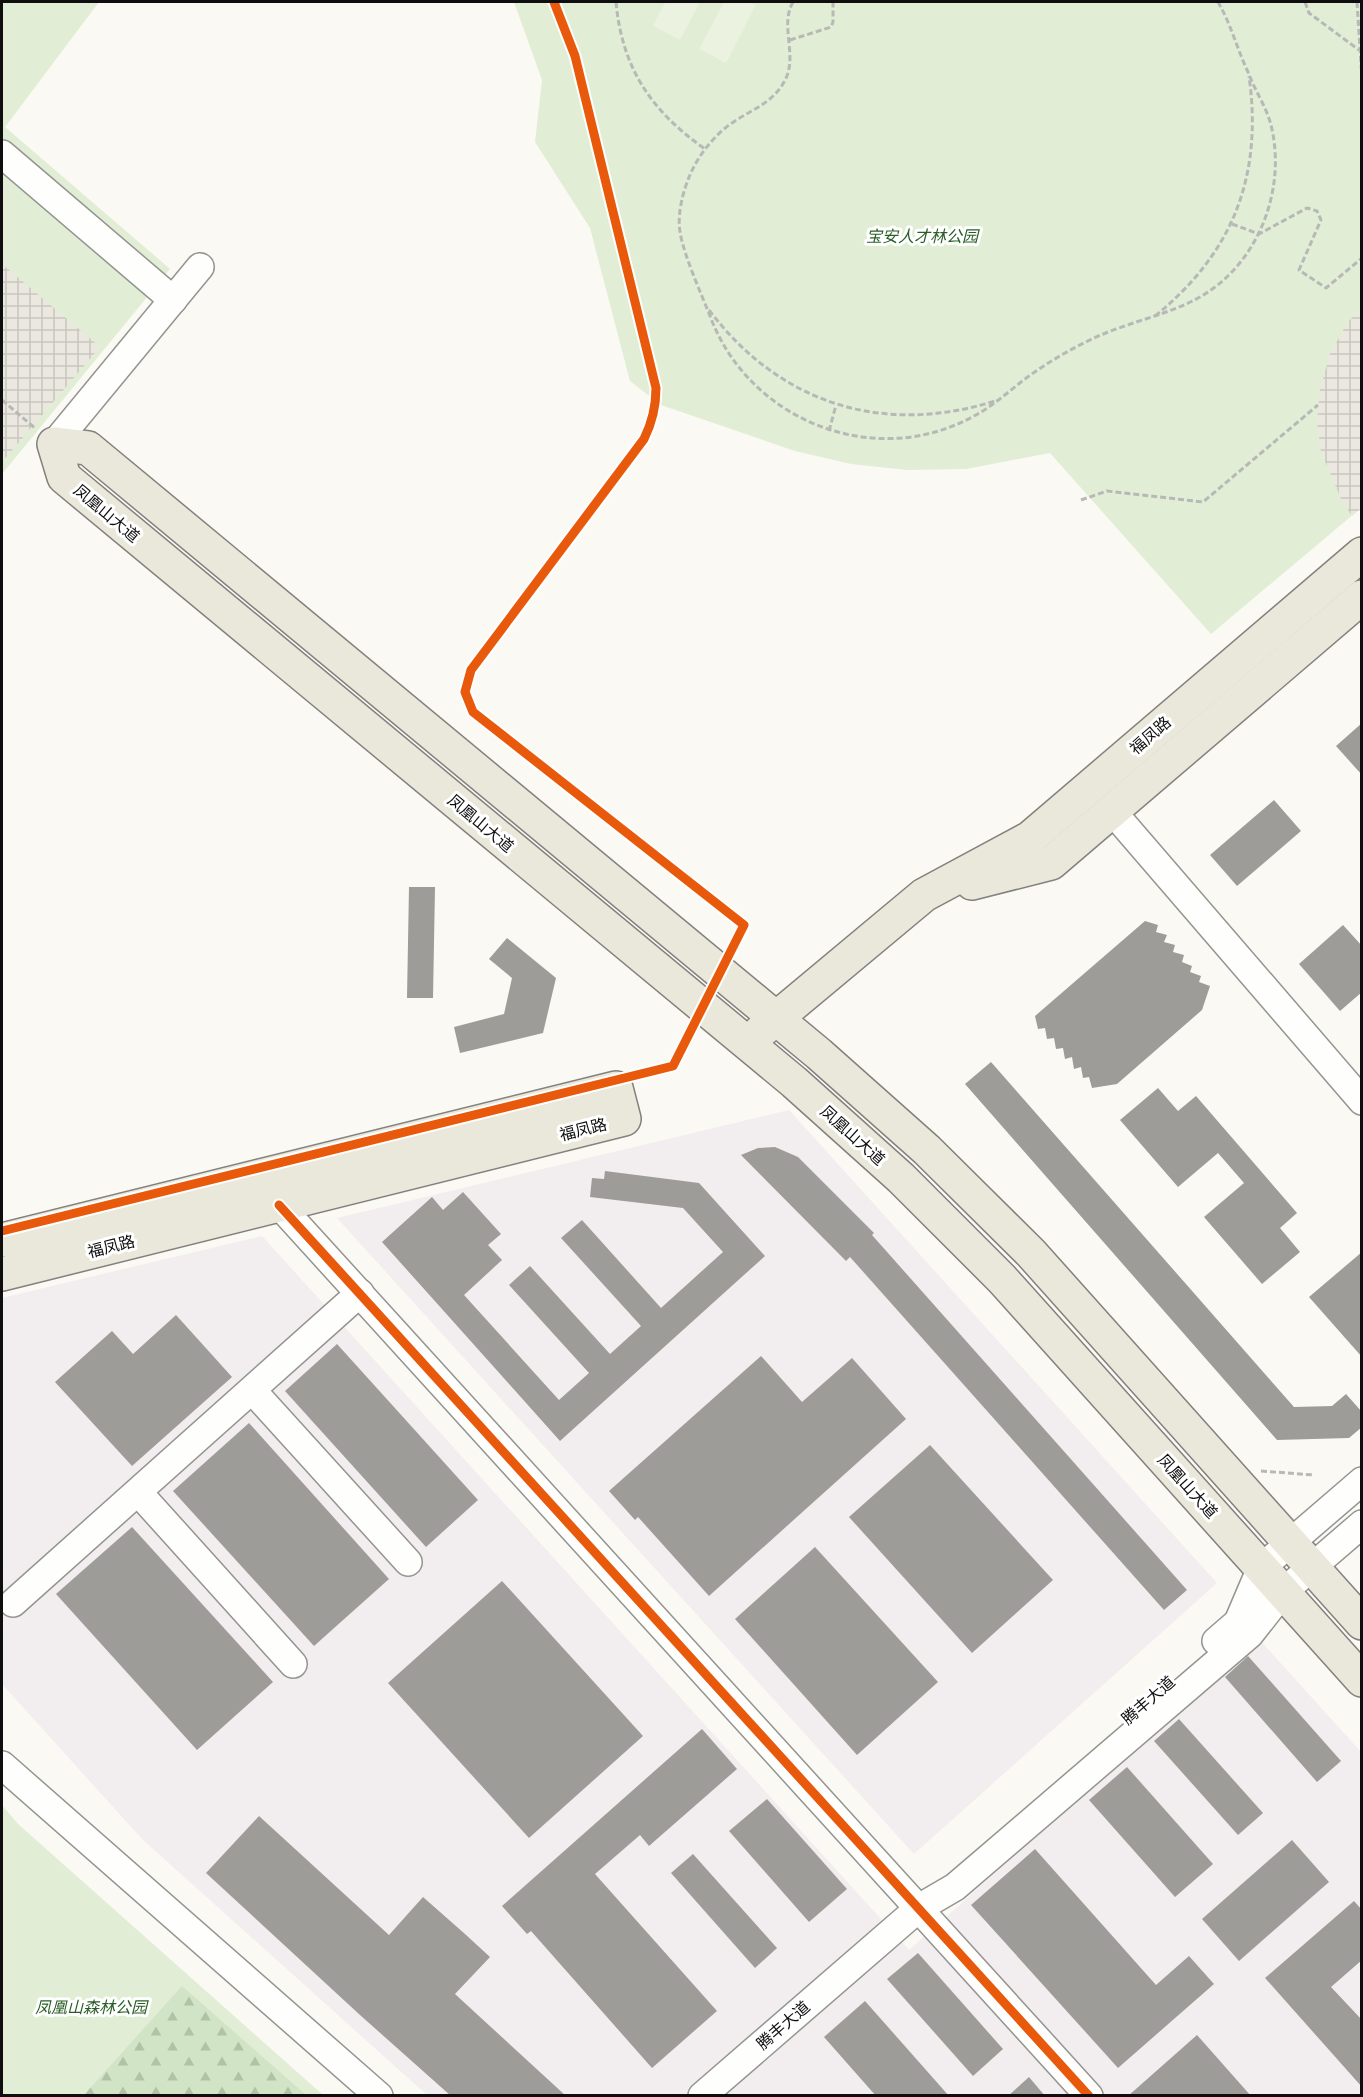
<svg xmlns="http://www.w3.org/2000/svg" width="1363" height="2097" font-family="'Source Serif 4','Noto Sans SC',serif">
  <defs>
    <pattern id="forest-firs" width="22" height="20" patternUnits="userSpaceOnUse" patternTransform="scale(1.5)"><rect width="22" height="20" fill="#d1e4c5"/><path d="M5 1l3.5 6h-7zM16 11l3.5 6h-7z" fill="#b2c2a8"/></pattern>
    <pattern id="plaza-grid" width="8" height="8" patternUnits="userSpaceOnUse" patternTransform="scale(1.5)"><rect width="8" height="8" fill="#eae8df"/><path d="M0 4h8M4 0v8" fill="none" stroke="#c8c6be"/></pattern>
  </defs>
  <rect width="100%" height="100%" fill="#faf9f3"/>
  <g fill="#f2edef">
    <path d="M 789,1110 L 1217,1583 L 914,1854 L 337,1218 Z"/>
    <path d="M 262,1236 L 909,1950 L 1258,1638 L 1361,1752 L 1361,2095 L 427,2095 L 142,1839 L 2,1684 L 2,1298 Z"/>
  </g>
  <g fill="#e1edd5">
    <path d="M 2,2 L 99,2 L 5,127 L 170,269 L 2,474 Z"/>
    <path d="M 514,2 L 1361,2 L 1361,508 L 1211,634 L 1050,453 L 966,469 L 908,470 L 851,464 L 795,451 L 661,405 L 630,381 L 590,228 L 535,142 L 542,80 Z"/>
    <path d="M 2,1805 L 18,1824 L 323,2095 L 2,2095 Z"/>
  </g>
  <path fill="url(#forest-firs)" d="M 182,1986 L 306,2095 L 84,2095 Z"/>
  <g fill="#ebf2df">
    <path d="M 665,2 L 700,2 L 680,40 L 653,26 Z"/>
    <path d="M 724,2 L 749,2 L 756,5 L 726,63 L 699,49 Z"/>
  </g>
  <g fill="url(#plaza-grid)">
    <path d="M 2,264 L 100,347 L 2,462 Z"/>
    <path d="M 1361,308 L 1362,508 L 1352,516 L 1342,501 L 1321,452 L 1317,421 L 1320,390 L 1330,354 L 1347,323 Z"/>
  </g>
  <g fill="#9e9c98">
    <path d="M 1362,723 L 1362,775 L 1336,746 Z"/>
    <path d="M 1274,800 L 1301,831 L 1237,886 L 1210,855 Z"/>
    <path d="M 409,887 L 435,887 L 433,998 L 407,998 Z"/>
    <path d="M 1145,921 L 1158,925 L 1156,932 L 1167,935 L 1164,942 L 1175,945 L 1173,952 L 1184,955 L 1182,962 L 1192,966 L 1190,972 L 1201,976 L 1199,982 L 1210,986 L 1202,1010 L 1117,1084 L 1092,1088 L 1089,1077 L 1083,1078 L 1081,1067 L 1074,1069 L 1072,1057 L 1065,1059 L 1063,1048 L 1056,1049 L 1054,1038 L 1047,1039 L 1045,1028 L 1038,1029 L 1035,1016 Z"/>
    <path d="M 1343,925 L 1362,946 L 1362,992 L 1340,1011 L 1299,964 Z"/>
    <path d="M 507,938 L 556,978 L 543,1033 L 460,1053 L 454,1027 L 504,1014 L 512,978 L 489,959 Z"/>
    <path d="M 991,1062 L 1294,1407 L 1332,1406 L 1346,1394 L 1362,1412 L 1362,1427 L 1349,1438 L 1277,1440 L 965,1084 Z"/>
    <path d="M 1158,1088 L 1178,1111 L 1196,1096 L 1297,1213 L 1280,1228 L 1300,1252 L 1262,1284 L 1204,1217 L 1244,1183 L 1218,1153 L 1178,1187 L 1120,1120 Z"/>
    <path d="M 775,1147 L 798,1157 L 874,1233 L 872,1235 L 1187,1590 L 1164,1610 L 850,1257 L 846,1261 L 741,1155 L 758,1148 Z"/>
    <path d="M 605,1171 L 699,1183 L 765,1256 L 560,1441 L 382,1242 L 432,1197 L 443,1210 L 463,1192 L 501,1234 L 488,1245 L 502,1260 L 464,1295 L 559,1400 L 589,1373 L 509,1285 L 530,1266 L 610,1354 L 641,1326 L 561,1238 L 582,1220 L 661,1308 L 723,1252 L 683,1208 L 590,1197 L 592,1178 L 604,1179 Z"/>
    <path d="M 1362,1252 L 1362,1357 L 1309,1297 Z"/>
    <path d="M 176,1315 L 232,1377 L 132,1466 L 55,1382 L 112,1331 L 133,1354 Z"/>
    <path d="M 337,1344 L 478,1500 L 426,1547 L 285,1391 Z"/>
    <path d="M 761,1356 L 802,1402 L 852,1358 L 906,1419 L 709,1596 L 638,1517 L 635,1520 L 609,1491 Z"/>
    <path d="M 249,1423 L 389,1579 L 314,1646 L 173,1491 Z"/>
    <path d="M 930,1445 L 1053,1580 L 972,1653 L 849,1517 Z"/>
    <path d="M 132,1527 L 273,1682 L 197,1750 L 56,1594 Z"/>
    <path d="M 815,1547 L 938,1682 L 857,1755 L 735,1619 Z"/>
    <path d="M 502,1581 L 643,1736 L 529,1838 L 388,1683 Z"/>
    <path d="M 1248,1656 L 1341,1761 L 1317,1782 L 1225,1677 Z"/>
    <path d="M 1179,1719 L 1263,1813 L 1238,1835 L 1154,1741 Z"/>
    <path d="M 702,1729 L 737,1769 L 649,1846 L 640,1835 L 595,1874 L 717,2011 L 652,2068 L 531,1931 L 527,1934 L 502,1906 Z"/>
    <path d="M 1127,1767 L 1213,1864 L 1175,1897 L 1089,1800 Z"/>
    <path d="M 767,1799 L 847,1889 L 809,1922 L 729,1831 Z"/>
    <path d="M 259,1816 L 389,1935 L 423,1897 L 465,1934 L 490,1957 L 455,1994 L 566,2096 L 451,2096 L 360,2015 L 206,1873 Z"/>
    <path d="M 1292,1840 L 1329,1882 L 1239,1961 L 1202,1919 Z"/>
    <path d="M 1035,1849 L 1156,1985 L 1189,1956 L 1214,1984 L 1118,2068 L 971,1905 Z"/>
    <path d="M 693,1854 L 777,1948 L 755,1968 L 671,1873 Z"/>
    <path d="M 1354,1901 L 1362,1910 L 1362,1960 L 1331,1987 L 1362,2020 L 1362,2087 L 1265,1978 Z"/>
    <path d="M 918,1953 L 1003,2049 L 973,2076 L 887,1979 Z"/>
    <path d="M 865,2001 L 949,2096 L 876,2096 L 824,2037 Z"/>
    <path d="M 1197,2035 L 1251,2096 L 1128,2096 Z"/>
    <path d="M 1029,2077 L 1045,2096 L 1008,2096 Z"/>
  </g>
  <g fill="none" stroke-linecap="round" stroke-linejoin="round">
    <defs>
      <g id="minor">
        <path d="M 2,154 L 173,300"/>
        <path d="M 54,444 L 200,267"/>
        <path d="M 1112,811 L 1362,1101"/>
        <path d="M 279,1205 L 1089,2096"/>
        <path d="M 252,1390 L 408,1562"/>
        <path d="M 138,1492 L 293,1664"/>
        <path d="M 13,1603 L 360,1293"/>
        <path d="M 1216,1641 L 1238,1622 L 1261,1568 L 1362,1481"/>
        <path d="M 2,1765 L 379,2096"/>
        <path d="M 702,2096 L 919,1908 L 955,1887 L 1250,1634 L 1283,1592 L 1362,1524"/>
      </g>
      <g id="major">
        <path d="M 972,883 L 1051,863 L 1362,597"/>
        <path d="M 761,1031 L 924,895 L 1030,838 L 1362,554"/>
        <path d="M 2,1240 L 616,1088 L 624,1119 L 2,1274"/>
        <path d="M 1362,1623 L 1031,1253 L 927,1150 L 819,1054 L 88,448 L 54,444 L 64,477 L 794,1082 L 901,1178 L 1002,1279 L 1362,1680"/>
      </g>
    </defs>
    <use href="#minor" stroke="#949491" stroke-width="30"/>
    <use href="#major" stroke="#82817e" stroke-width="36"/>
    <g stroke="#b8b8b7" stroke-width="3" stroke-dasharray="6 3" stroke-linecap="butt">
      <path d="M 616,2 C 622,68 651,111 705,149"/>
      <path d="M 793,2 C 779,26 799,57 784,82 C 771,106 744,112 724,129 C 710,141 697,158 690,175 C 683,191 677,214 680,232 C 684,256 701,293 710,316 C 749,421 875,471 974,416 C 991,407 1006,394 1021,382 C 1043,365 1067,351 1092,339 C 1127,322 1166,316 1200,297 C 1258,264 1287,190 1271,125 C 1266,106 1255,91 1248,72 C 1237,49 1231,24 1218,2"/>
      <path d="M 1305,2 L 1309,13 L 1359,50"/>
      <path d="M 1357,2 L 1362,79"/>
      <path d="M 790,40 L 831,27 L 833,22 L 833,2"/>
      <path d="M 1232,224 L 1259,234 L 1307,208 L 1317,211 L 1321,220 L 1299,270 L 1326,288 L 1362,258"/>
      <path d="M 709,310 C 780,404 883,436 995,401"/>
      <path d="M 1155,316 C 1233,253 1263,176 1249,76"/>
      <path d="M 2,400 L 36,429"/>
      <path d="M 829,431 L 836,405"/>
      <path d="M 1081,500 L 1107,491 L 1203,502 L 1318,405"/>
      <path d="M 1261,1471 L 1314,1475"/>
    </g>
    <use href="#minor" stroke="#fefefd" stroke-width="27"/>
    <use href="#major" stroke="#eae8db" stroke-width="33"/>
    <defs>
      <g id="cycleway">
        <path d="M 279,1205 L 1089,2096"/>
        <path d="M 2,1231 L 673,1066 L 744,925 L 473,712 L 465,692 L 471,670 L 644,439 C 652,423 656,407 656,388 L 575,56 L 554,2"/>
      </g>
    </defs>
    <use href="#cycleway" stroke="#fff" stroke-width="13"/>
    <use href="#cycleway" stroke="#e8590c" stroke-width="9"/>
  </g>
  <g text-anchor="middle" stroke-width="6" stroke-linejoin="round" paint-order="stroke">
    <g font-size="16" font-style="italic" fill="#2a5e26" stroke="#fff">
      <text x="922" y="242">宝安人才林公园</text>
      <text x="91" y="2013">凤凰山森林公园</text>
    </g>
    <g font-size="16" fill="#0e0e0e" stroke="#fff">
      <text transform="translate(107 513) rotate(40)" y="6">凤凰山大道</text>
      <text transform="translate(1150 735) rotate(-41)" y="6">福凤路</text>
      <text transform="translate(481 823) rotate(40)" y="6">凤凰山大道</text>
      <text transform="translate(583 1129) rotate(-14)" y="6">福凤路</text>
      <text transform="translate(853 1135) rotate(42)" y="6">凤凰山大道</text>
      <text transform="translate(111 1246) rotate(-14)" y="6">福凤路</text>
      <text transform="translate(1188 1486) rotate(48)" y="6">凤凰山大道</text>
      <text transform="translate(1148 1700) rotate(-41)" y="6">腾丰大道</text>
      <text transform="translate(783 2025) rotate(-41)" y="6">腾丰大道</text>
    </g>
  </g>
  <rect width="1363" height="2097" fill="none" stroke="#0e0e0e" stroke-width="6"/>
</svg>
